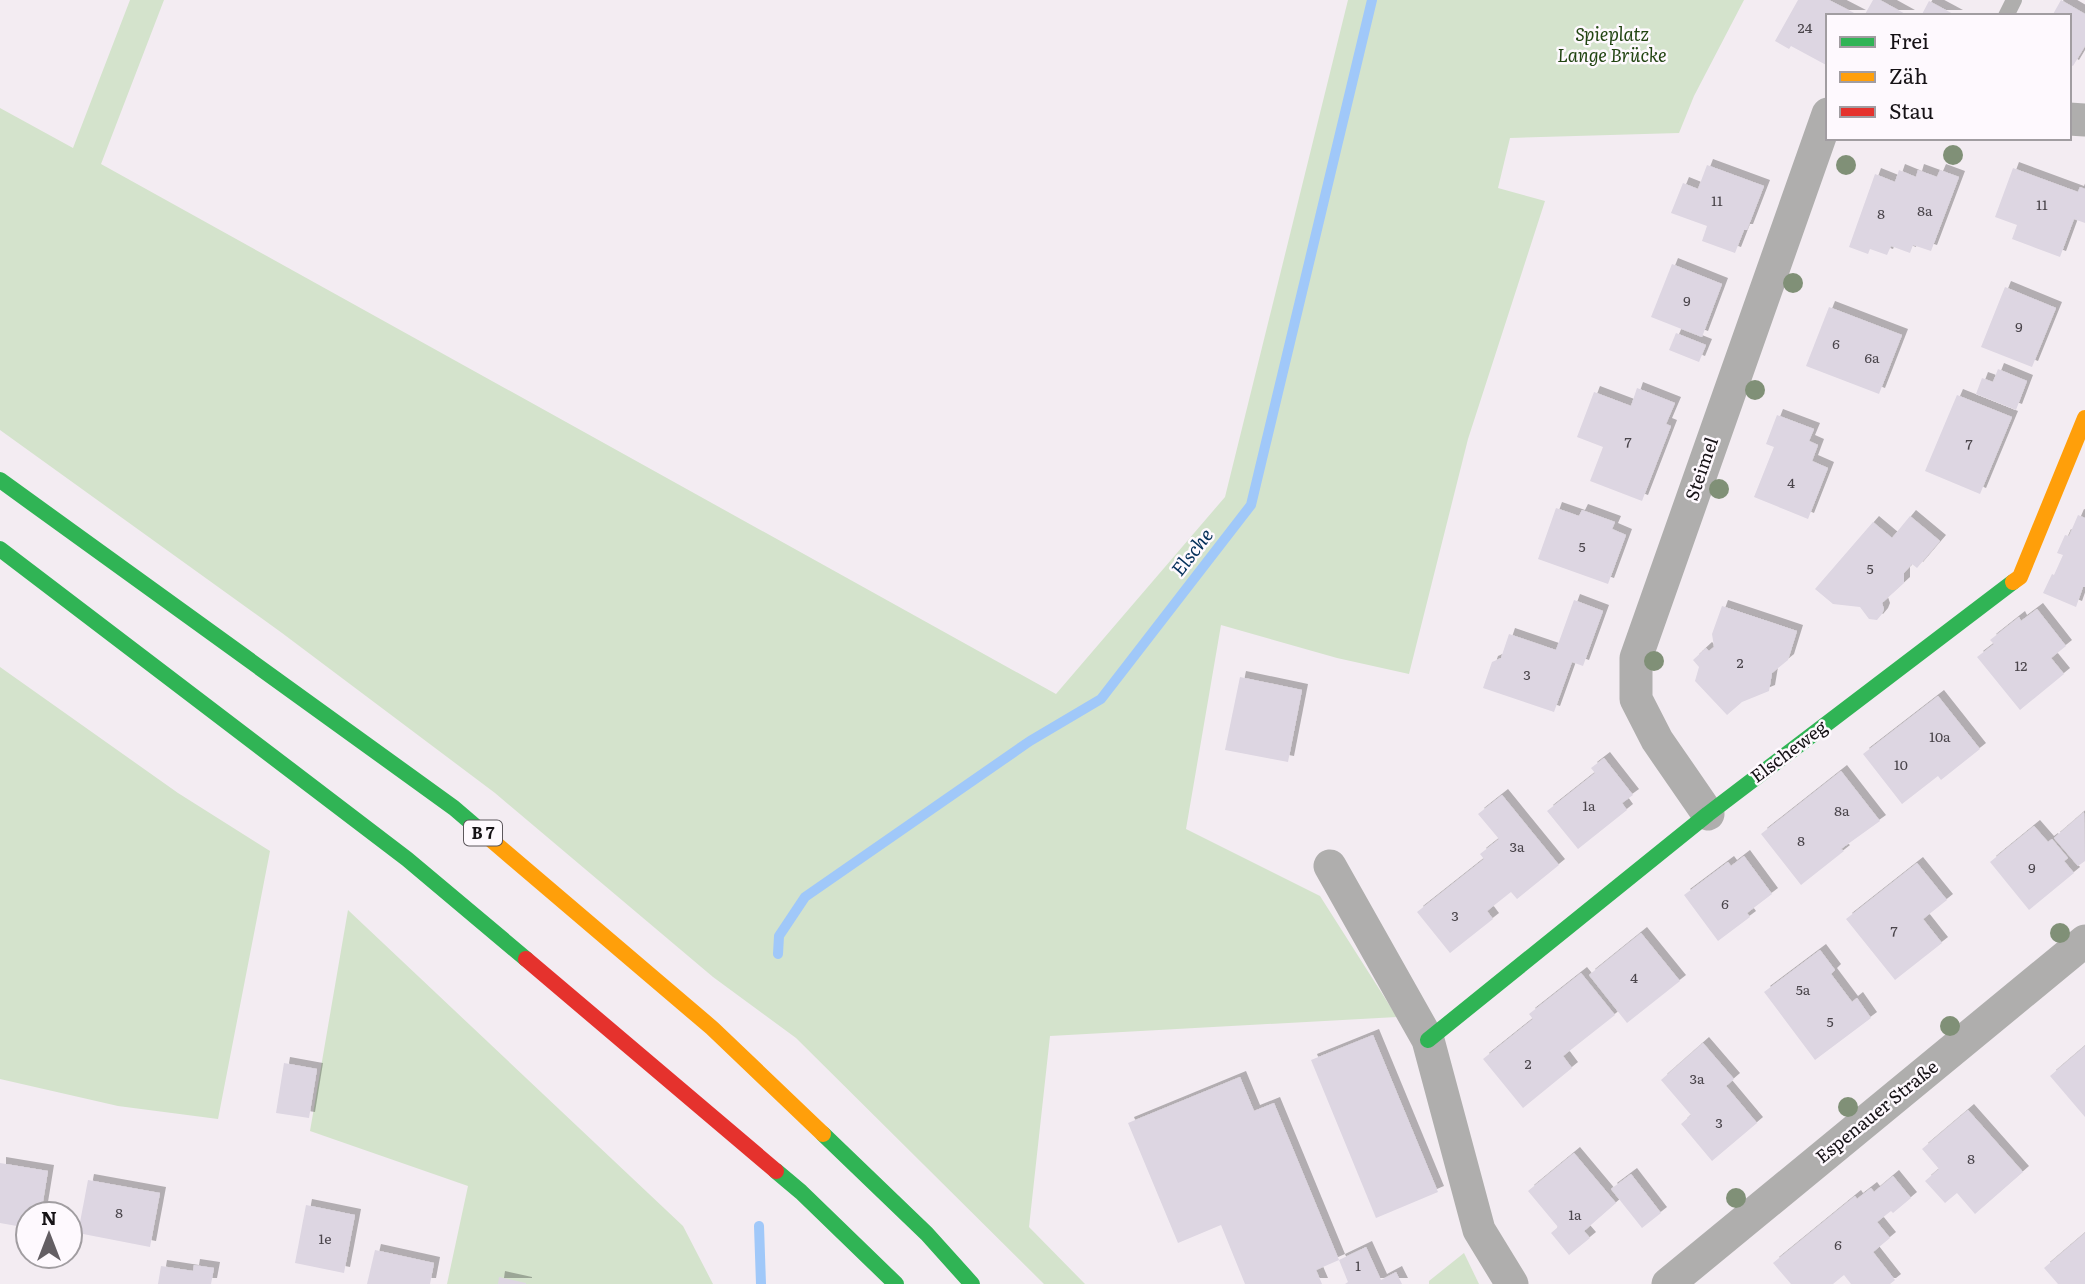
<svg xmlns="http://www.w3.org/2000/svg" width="2085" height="1284" font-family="Literata,serif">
  <defs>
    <filter id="shadow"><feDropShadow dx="6" dy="-6" stdDeviation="0" flood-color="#0004"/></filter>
  </defs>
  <rect width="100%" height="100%" fill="#f3ecf2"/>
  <g fill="#d4e3cc">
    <path d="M 130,0 L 164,0 L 101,164 L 1056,694 L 1225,497 L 1348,0 L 1744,0 L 1694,96 L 1679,133 L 1510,138 L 1498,188 L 1545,201 L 1468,439 L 1409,674 L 1337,658 L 1221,625 L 1186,829 L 1320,896 L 1397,1017 L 1050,1036 L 1029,1227 L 1085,1284 L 1044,1284 L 796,1038 L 713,977 L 495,793 L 282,633 L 0,430 L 0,108 L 73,148 Z"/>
    <path d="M 0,667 L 178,793 L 270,851 L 218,1119 L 118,1106 L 0,1079 Z"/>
    <path d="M 348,910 L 683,1226 L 713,1284 L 447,1284 L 468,1186 L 310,1131 Z"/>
    <path d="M 1464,1253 L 1479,1284 L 1429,1284 L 1429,1281 Z"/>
  </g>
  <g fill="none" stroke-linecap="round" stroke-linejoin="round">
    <g stroke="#a0c8f9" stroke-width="10">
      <path d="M 778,954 L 779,936 L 805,897 L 1030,741 L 1101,699 L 1251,505 L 1372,0"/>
      <path d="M 759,1226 L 761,1284"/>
    </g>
  </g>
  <g fill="#ddd6e2" filter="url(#shadow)">
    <path d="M 1798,0 L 1829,0 L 1860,16 L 1828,16 L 1828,66 L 1791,46 L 1789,49 L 1775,41 Z"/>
    <path d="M 1873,0 L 1880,0 L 1909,16 L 1864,16 Z"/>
    <path d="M 2061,0 L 2085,14 L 2085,46 L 2073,66 L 2069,64 L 2069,16 L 2052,16 Z"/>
    <path d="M 1929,1 L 1957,16 L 1921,16 Z"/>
    <path d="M 1707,165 L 1764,186 L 1747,230 L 1744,230 L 1735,253 L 1702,241 L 1707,226 L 1671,213 L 1683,183 L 1698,189 Z"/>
    <path d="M 2013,168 L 2078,192 L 2080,187 L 2085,189 L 2085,223 L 2074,219 L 2060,257 L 2012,239 L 2017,225 L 1995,217 Z"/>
    <path d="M 1899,170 L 1916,177 L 1918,170 L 1937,177 L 1940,170 L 1959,177 L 1931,251 L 1913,245 L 1910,253 L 1891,246 L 1887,255 L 1870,249 L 1868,254 L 1849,247 L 1875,174 L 1895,182 Z"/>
    <path d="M 1672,264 L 1722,284 L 1702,337 L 1651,317 Z"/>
    <path d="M 2005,287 L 2056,308 L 2032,367 L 1981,347 Z"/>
    <path d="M 1829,307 L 1902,335 L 1879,394 L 1806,366 Z"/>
    <path d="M 1676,333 L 1706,345 L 1699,362 L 1669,350 Z"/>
    <path d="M 1998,369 L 2027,381 L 2016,410 L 1976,394 L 1982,378 L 1993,382 Z"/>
    <path d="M 1637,388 L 1675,403 L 1666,424 L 1671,426 L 1642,501 L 1590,481 L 1603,447 L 1577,437 L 1594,392 L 1631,406 Z"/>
    <path d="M 1957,395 L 2012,417 L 1980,494 L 1925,471 Z"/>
    <path d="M 1777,415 L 1814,429 L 1809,441 L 1818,445 L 1812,461 L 1828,468 L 1808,519 L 1754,497 L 1774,447 L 1766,444 Z"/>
    <path d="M 1556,508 L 1579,516 L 1582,510 L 1615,522 L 1612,529 L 1626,535 L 1608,584 L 1538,559 Z"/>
    <path d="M 2078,515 L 2085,518 L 2085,587 L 2083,587 L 2076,607 L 2043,593 L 2052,574 L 2054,575 L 2063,555 L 2057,553 L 2065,535 L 2069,536 Z"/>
    <path d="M 1910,516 L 1940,541 L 1917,568 L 1912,564 L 1904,573 L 1904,583 L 1882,603 L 1884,609 L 1882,614 L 1877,620 L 1869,619 L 1860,607 L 1833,604 L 1815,589 L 1873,522 L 1892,538 Z"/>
    <path d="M 1574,600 L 1603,611 L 1583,666 L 1572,662 L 1554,712 L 1483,688 L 1492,662 L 1501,658 L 1509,634 L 1556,650 Z"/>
    <path d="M 1722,606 L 1797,631 L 1788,660 L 1772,673 L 1769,691 L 1742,702 L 1727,715 L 1695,681 L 1699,667 L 1693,660 L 1706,648 L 1709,651 L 1714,647 L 1712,634 Z"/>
    <path d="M 2037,609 L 2066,646 L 2051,658 L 2064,674 L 2020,710 L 1977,657 L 1994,644 L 1990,640 L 2019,617 L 2021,621 Z"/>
    <path d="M 1240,677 L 1302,690 L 1288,762 L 1225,750 Z"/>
    <path d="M 1938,696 L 1980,749 L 1941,780 L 1938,776 L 1902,804 L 1863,754 Z"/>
    <path d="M 1604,758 L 1633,795 L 1622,803 L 1627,810 L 1578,849 L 1547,811 L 1595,773 L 1591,768 Z"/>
    <path d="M 1841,771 L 1880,821 L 1841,849 L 1844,851 L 1801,885 L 1761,834 Z"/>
    <path d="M 1502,795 L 1559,865 L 1517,899 L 1511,892 L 1487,911 L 1493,919 L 1450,953 L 1417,912 L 1484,859 L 1480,854 L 1499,839 L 1478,814 Z"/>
    <path d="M 2084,812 L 2085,861 L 2078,866 L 2054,838 Z"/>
    <path d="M 2034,826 L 2048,842 L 2052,839 L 2068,858 L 2064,861 L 2074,873 L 2029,910 L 1990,862 Z"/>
    <path d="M 1744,856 L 1772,894 L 1747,913 L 1750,917 L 1718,941 L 1684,895 L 1728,862 L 1731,866 Z"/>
    <path d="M 1917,863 L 1947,900 L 1923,919 L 1942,943 L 1895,980 L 1846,919 Z"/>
    <path d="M 1641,933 L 1680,981 L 1627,1023 L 1589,975 Z"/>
    <path d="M 1820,950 L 1835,970 L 1831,974 L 1852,1002 L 1857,998 L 1871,1018 L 1815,1060 L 1764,992 Z"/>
    <path d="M 1581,973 L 1615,1015 L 1563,1056 L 1572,1068 L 1523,1108 L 1483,1059 L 1533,1019 L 1529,1014 Z"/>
    <path d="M 1373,1035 L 1438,1192 L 1376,1218 L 1311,1060 Z"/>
    <path d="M 1703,1043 L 1734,1079 L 1726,1086 L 1757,1123 L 1712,1161 L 1681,1124 L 1691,1115 L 1661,1080 Z"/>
    <path d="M 2085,1046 L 2085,1117 L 2050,1076 Z"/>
    <path d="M 284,1063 L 317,1069 L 309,1118 L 276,1113 Z"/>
    <path d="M 1240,1077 L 1254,1111 L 1274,1103 L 1339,1260 L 1366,1247 L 1381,1280 L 1396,1272 L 1402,1284 L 1345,1284 L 1348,1282 L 1339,1260 L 1316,1270 L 1322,1284 L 1245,1284 L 1221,1225 L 1178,1243 L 1128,1123 Z"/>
    <path d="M 1968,1110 L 2023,1172 L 1975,1214 L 1957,1193 L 1945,1203 L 1925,1181 L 1939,1169 L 1922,1149 Z"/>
    <path d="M 1574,1153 L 1616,1203 L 1584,1231 L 1590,1238 L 1569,1255 L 1551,1233 L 1558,1227 L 1528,1191 Z"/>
    <path d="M 0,1163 L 48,1171 L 41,1214 L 28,1214 L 28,1228 L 0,1223 Z"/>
    <path d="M 1631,1174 L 1661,1213 L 1642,1228 L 1611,1189 Z"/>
    <path d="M 1893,1176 L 1911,1198 L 1893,1213 L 1891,1211 L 1877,1222 L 1890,1238 L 1873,1252 L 1895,1280 L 1890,1284 L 1851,1284 L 1844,1275 L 1833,1284 L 1791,1284 L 1773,1263 L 1855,1196 L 1857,1199 L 1871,1188 L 1874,1192 Z"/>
    <path d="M 88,1180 L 160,1193 L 150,1247 L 78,1233 Z"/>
    <path d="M 306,1205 L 355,1215 L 344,1273 L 295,1263 Z"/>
    <path d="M 2085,1233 L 2085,1284 L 2058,1284 L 2044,1268 Z"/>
    <path d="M 375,1250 L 434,1263 L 430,1284 L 367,1284 Z"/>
    <path d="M 194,1265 L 214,1268 L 211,1284 L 158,1284 L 161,1266 L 193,1271 Z"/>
    <path d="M 499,1277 L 526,1283 L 526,1284 L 498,1284 Z"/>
  </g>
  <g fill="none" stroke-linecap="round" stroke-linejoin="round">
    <path stroke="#afaead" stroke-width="16" d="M 2006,16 L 2014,0"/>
    <g stroke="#afaead" stroke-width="33">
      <path d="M 2069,119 L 2085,120"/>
      <path d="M 1708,814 L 1657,740 L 1636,699 L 1636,658 L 1828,114"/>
      <path d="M 1330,866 L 1428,1040 L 1479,1230 L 1512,1284"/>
      <path d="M 1668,1284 L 2085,941"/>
    </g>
    <g stroke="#30b455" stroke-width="16">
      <path d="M 0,480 L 454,808 L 489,838"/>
      <path d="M 0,549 L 407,859 L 526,959"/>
      <path d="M 1428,1040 L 1708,814 L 2013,582"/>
      <path d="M 823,1134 L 927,1234 L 972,1284"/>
      <path d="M 776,1171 L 801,1192 L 896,1284"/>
    </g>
    <g stroke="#ff9f0a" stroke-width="16">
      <path d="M 2013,582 L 2020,577 L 2085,418"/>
      <path d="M 489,838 L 712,1028 L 823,1134"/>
    </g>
    <path stroke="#e5322d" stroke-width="16" d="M 526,959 L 776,1171"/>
  </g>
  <g fill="#809077">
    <circle cx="1953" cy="155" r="10"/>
    <circle cx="1846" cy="165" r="10"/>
    <circle cx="1793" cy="283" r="10"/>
    <circle cx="1755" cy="390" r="10"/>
    <circle cx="1719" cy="489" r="10"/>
    <circle cx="1654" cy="661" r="10"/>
    <circle cx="2060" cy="933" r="10"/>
    <circle cx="1950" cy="1026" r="10"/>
    <circle cx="1848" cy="1107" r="10"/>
    <circle cx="1736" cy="1198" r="10"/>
  </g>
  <g text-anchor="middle" stroke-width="5" stroke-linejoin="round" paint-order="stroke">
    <g font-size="14" fill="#4a454b">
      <text x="1805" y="33">24</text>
      <text x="1717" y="206">11</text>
      <text x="2042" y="210">11</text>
      <text x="1925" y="216">8a</text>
      <text x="1881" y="219">8</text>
      <text x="1687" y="306">9</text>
      <text x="2019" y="332">9</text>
      <text x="1836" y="349">6</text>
      <text x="1872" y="363">6a</text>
      <text x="1628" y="447">7</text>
      <text x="1969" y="449">7</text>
      <text x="1791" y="488">4</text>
      <text x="1582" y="552">5</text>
      <text x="1870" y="574">5</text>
      <text x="1740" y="668">2</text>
      <text x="2021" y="671">12</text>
      <text x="1527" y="680">3</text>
      <text x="1940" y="742">10a</text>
      <text x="1901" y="770">10</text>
      <text x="1589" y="811">1a</text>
      <text x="1842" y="816">8a</text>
      <text x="1801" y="846">8</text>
      <text x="1517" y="852">3a</text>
      <text x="2032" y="873">9</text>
      <text x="1725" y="909">6</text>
      <text x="1455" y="921">3</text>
      <text x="1894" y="936">7</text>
      <text x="1634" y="983">4</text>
      <text x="1803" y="995">5a</text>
      <text x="1830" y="1027">5</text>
      <text x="1528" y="1069">2</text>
      <text x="1697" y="1084">3a</text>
      <text x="1719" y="1128">3</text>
      <text x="1971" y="1164">8</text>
      <text x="119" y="1218">8</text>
      <text x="1575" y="1220">1a</text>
      <text x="325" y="1244">1e</text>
      <text x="1838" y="1250">6</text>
      <text x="1358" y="1271">1</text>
    </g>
    <rect fill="#fef9fe" stroke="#5c575c" stroke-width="2" x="464" y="820.5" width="38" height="25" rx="5"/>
    <g font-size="16" font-weight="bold" fill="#161216">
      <text x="483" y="839">B 7</text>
    </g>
    <g font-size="18" font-style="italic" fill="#224512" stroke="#fef9fe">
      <text x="1612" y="41">Spieplatz<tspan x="1612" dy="21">Lange Brücke</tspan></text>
    </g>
    <g font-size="18" fill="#161216" stroke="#fef9fe">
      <text transform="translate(1702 469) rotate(-71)" y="6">Steimel</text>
      <text transform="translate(1789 752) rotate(-37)" y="6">Elscheweg</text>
      <text transform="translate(1877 1112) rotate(-39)" y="6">Espenauer Straße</text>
    </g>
    <g font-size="19" font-style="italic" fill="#022e58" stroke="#fef9fe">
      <text transform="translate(1192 552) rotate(-52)" y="7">Elsche</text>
    </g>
  </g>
  <rect x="1826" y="14" width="245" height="126" fill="#fef9fe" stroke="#a19da1" stroke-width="2"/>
  <rect x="1840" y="37" width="35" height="10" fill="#30b455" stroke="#a19da1" stroke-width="2"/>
  <text x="1889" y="49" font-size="21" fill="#161216">Frei</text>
  <rect x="1840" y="72" width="35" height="10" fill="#ff9f0a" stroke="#a19da1" stroke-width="2"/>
  <text x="1889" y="84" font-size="21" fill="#161216">Zäh</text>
  <rect x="1840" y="107" width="35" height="10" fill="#e5322d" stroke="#a19da1" stroke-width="2"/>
  <text x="1889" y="119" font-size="21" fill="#161216">Stau</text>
  <g transform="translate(49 1235)"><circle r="33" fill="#fef9fe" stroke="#a19da1" stroke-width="2"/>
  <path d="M0-5L12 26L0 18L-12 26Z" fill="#635e63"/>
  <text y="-10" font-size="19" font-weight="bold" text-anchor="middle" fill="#161216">N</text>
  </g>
</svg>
